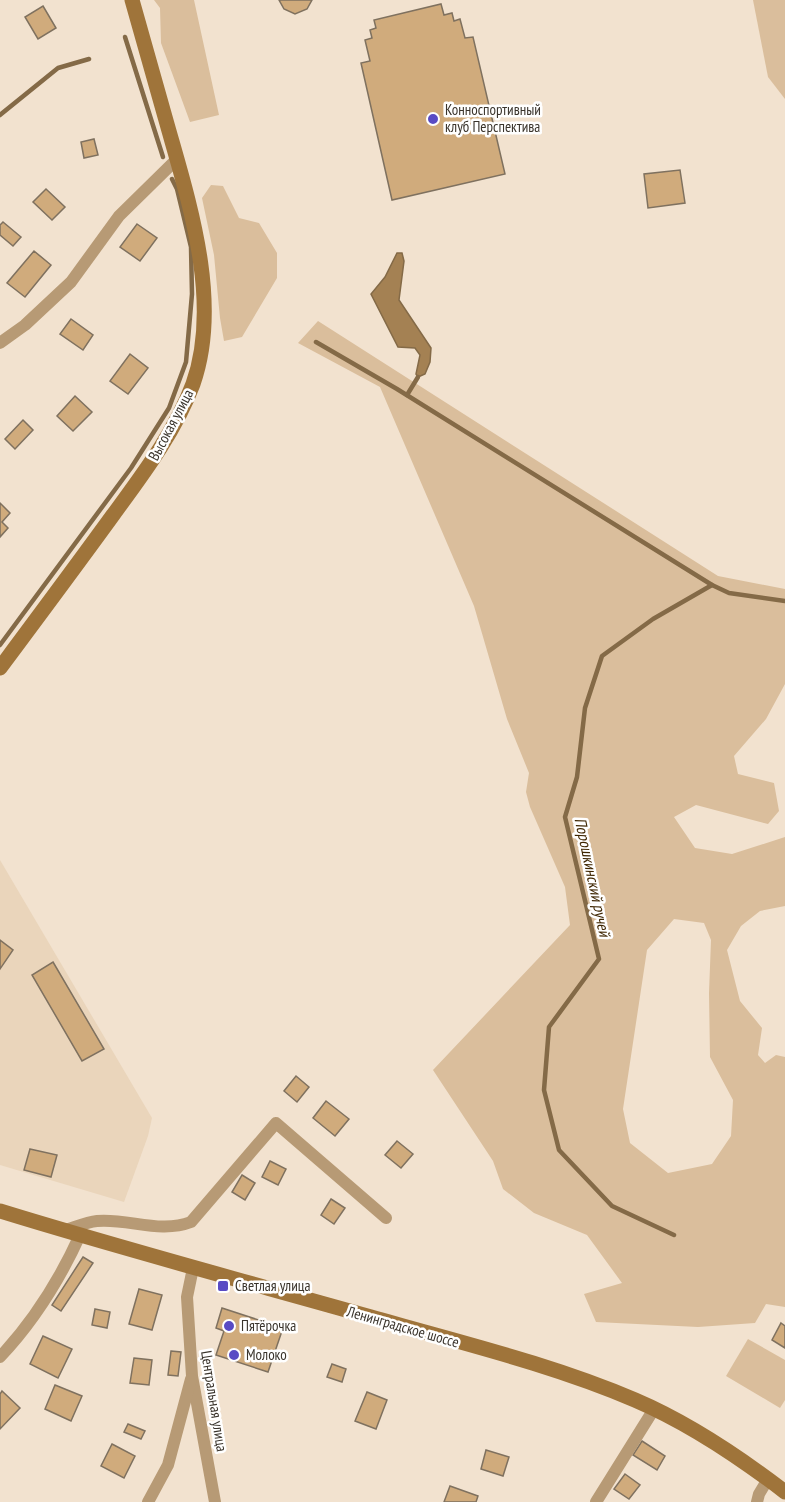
<svg xmlns="http://www.w3.org/2000/svg" width="785" height="1502" font-family="'PT Sans Narrow',sans-serif">
  <rect width="100%" height="100%" fill="#f2e2cf"/>
  <path fill="#ead5bb" d="M 0,860 L 152,1118 L 148,1136 L 124,1202 L 0,1165 Z"/>
  <g fill="#dabe9c" fill-rule="evenodd">
    <path d="M 154,0 L 194,0 L 219,115 L 190,122 L 161,43 L 160,8 Z"/>
    <path d="M 753,0 L 785,0 L 785,99 L 768,77 Z"/>
    <path d="M 211,185 L 223,186 L 239,218 L 259,223 L 277,253 L 277,278 L 242,337 L 224,341 L 220,318 L 214,255 L 202,198 Z"/>
    <path d="M 318,321 L 718,576 L 785,589 L 785,684 L 766,719 L 734,756 L 738,774 L 774,783 L 779,811 L 768,824 L 696,805 L 674,817 L 695,848 L 732,854 L 785,837 L 785,906 L 760,911 L 741,926 L 727,950 L 740,1001 L 762,1028 L 758,1055 L 765,1063 L 776,1055 L 785,1057 L 785,1307 L 766,1304 L 755,1323 L 698,1327 L 596,1322 L 584,1294 L 622,1283 L 587,1235 L 534,1213 L 503,1189 L 493,1161 L 433,1070 L 570,925 L 565,887 L 530,807 L 526,792 L 529,773 L 507,719 L 474,606 L 380,387 L 298,343 ZM 674,919 L 704,923 L 711,940 L 709,993 L 710,1057 L 733,1100 L 731,1136 L 712,1164 L 668,1173 L 630,1143 L 623,1109 L 647,950 Z"/>
    <path d="M 748,1339 L 785,1360 L 785,1400 L 780,1408 L 726,1376 Z"/>
  </g>
  <path fill="#a48153" stroke="#846a47" stroke-width="1.5" d="M 397,253 L 402,253 L 404,261 L 399,300 L 431,348 L 430,362 L 425,374 L 418,377 L 416,374 L 420,355 L 415,348 L 398,347 L 371,294 L 385,277 Z"/>
  <g fill="none" stroke-linecap="round" stroke-linejoin="round">
    <g stroke="#846a47" stroke-width="4.5">
      <path d="M 125,37 L 163,157"/>
      <path d="M 0,115 L 58,68 L 89,59"/>
      <path d="M 316,342 L 397,389 L 712,585 L 729,593 L 785,601"/>
      <path d="M 407,395 L 418,377"/>
      <path d="M 0,645 L 131,468 L 169,408 L 186,362 L 192,294 L 191,247 L 177,189 L 172,179"/>
      <path d="M 674,1235 L 612,1206 L 559,1150 L 544,1090 L 549,1027 L 599,959 L 565,817 L 577,777 L 585,708 L 602,656 L 653,619 L 712,585"/>
    </g>
  </g>
  <g fill="#d0ab7c" stroke="#7f715f" stroke-width="1.5">
    <path d="M 279,0 L 312,0 L 307,9 L 295,14 L 284,9 Z"/>
    <path d="M 441,4 L 444,15 L 452,13 L 454,21 L 460,19 L 465,38 L 473,37 L 505,174 L 392,200 L 361,63 L 370,61 L 365,40 L 372,38 L 370,30 L 376,28 L 374,20 Z"/>
    <path d="M 43,6 L 56,28 L 38,39 L 25,17 Z"/>
    <path d="M 94,139 L 98,155 L 84,158 L 81,142 Z"/>
    <path d="M 680,170 L 685,203 L 648,208 L 644,174 Z"/>
    <path d="M 46,189 L 65,207 L 52,220 L 33,202 Z"/>
    <path d="M 3,222 L 21,237 L 13,246 L 0,235 L 0,225 Z"/>
    <path d="M 137,224 L 157,238 L 140,261 L 120,247 Z"/>
    <path d="M 34,251 L 51,265 L 25,297 L 7,283 Z"/>
    <path d="M 71,319 L 93,335 L 83,350 L 60,334 Z"/>
    <path d="M 130,354 L 148,368 L 128,394 L 110,381 Z"/>
    <path d="M 75,396 L 92,412 L 73,431 L 57,416 Z"/>
    <path d="M 23,420 L 33,430 L 15,449 L 5,439 Z"/>
    <path d="M 0,503 L 10,513 L 2,522 L 8,528 L 0,537 Z"/>
    <path d="M 0,940 L 13,950 L 0,969 Z"/>
    <path d="M 53,962 L 104,1049 L 82,1061 L 32,975 Z"/>
    <path d="M 296,1076 L 309,1087 L 297,1102 L 284,1091 Z"/>
    <path d="M 326,1101 L 349,1119 L 335,1136 L 313,1118 Z"/>
    <path d="M 397,1141 L 413,1154 L 401,1168 L 385,1155 Z"/>
    <path d="M 30,1149 L 57,1155 L 51,1177 L 24,1170 Z"/>
    <path d="M 270,1161 L 286,1169 L 278,1185 L 262,1177 Z"/>
    <path d="M 242,1175 L 255,1183 L 245,1200 L 232,1192 Z"/>
    <path d="M 331,1199 L 345,1208 L 334,1224 L 321,1215 Z"/>
    <path d="M 83,1257 L 93,1263 L 61,1311 L 52,1305 Z"/>
    <path d="M 139,1289 L 162,1295 L 152,1330 L 129,1324 Z"/>
    <path d="M 222,1308 L 283,1328 L 268,1372 L 216,1355 L 224,1331 L 216,1328 Z"/>
    <path d="M 95,1309 L 110,1312 L 107,1328 L 92,1325 Z"/>
    <path d="M 781,1323 L 785,1326 L 785,1348 L 772,1340 Z"/>
    <path d="M 43,1336 L 72,1349 L 58,1378 L 30,1364 Z"/>
    <path d="M 171,1351 L 181,1352 L 178,1376 L 168,1375 Z"/>
    <path d="M 134,1358 L 152,1360 L 149,1385 L 130,1383 Z"/>
    <path d="M 332,1364 L 346,1369 L 342,1382 L 327,1377 Z"/>
    <path d="M 55,1385 L 82,1396 L 71,1421 L 45,1409 Z"/>
    <path d="M 2,1391 L 20,1408 L 0,1429 L 0,1394 Z"/>
    <path d="M 367,1392 L 387,1400 L 376,1429 L 355,1421 Z"/>
    <path d="M 128,1424 L 145,1431 L 141,1439 L 124,1432 Z"/>
    <path d="M 642,1441 L 665,1456 L 657,1470 L 633,1455 Z"/>
    <path d="M 112,1444 L 135,1456 L 124,1478 L 101,1466 Z"/>
    <path d="M 486,1450 L 509,1457 L 503,1476 L 481,1469 Z"/>
    <path d="M 625,1474 L 640,1485 L 629,1499 L 614,1489 Z"/>
    <path d="M 450,1486 L 478,1496 L 476,1502 L 444,1502 Z"/>
  </g>
  <g fill="none" stroke-linecap="round" stroke-linejoin="round">
    <g stroke="#b79a75" stroke-width="12">
      <path d="M 0,343 L 25,325 L 71,282 L 119,216 L 177,159"/>
      <path d="M 65,1230 C 75,1227 87,1222 97,1221 C 128,1218 160,1234 191,1222 L 276,1123 L 386,1218"/>
      <path d="M 193,1268 L 187,1297 L 192,1376 L 215,1502"/>
      <path d="M 0,1357 C 33,1322 60,1279 80,1235"/>
      <path d="M 148,1502 L 168,1465 L 191,1379"/>
      <path d="M 596,1502 L 654,1409"/>
      <path d="M 757,1502 L 759,1494 L 768,1479"/>
    </g>
    <g stroke="#9f743a" stroke-width="15">
      <path d="M 0,668 C 38,617 76,566 113,515 C 143,474 175,432 193,384 C 221,305 191,208 169,131 C 157,87 144,44 132,0"/>
      <path d="M 0,1211 C 123,1249 247,1282 371,1317 C 458,1342 551,1364 635,1400 C 689,1423 738,1456 785,1492"/>
    </g>
  </g>
  <g fill="#594bc4" stroke="#fff" stroke-width="2">
    <circle cx="433" cy="119" r="6"/>
    <rect x="217" y="1280" width="12" height="12" rx="3"/>
    <circle cx="229" cy="1326" r="6"/>
    <circle cx="234" cy="1355" r="6"/>
  </g>
  <g text-anchor="middle" stroke-width="5" stroke-linejoin="round" paint-order="stroke">
    <g font-size="15" fill="#3a342c" stroke="#fff" text-anchor="start">
      <text x="445" y="115">Конноспортивный<tspan x="445" dy="17">клуб Перспектива</tspan></text>
      <text x="235" y="1291">Светлая улица</text>
      <text x="241" y="1331">Пятёрочка</text>
      <text x="246" y="1360">Молоко</text>
    </g>
    <g font-size="15" fill="#3a342c" stroke="#fff">
      <text transform="translate(171 425) rotate(-62)" y="5">Высокая улица</text>
      <text transform="translate(403 1327) rotate(16)" y="5">Ленинградское шоссе</text>
      <text transform="translate(214 1401) rotate(81)" y="5">Центральная улица</text>
    </g>
    <g font-size="16" font-style="italic" fill="#3e2500" stroke="#fff">
      <text transform="translate(593 877) rotate(78)" y="6">Порошкинский ручей</text>
    </g>
  </g>
</svg>
